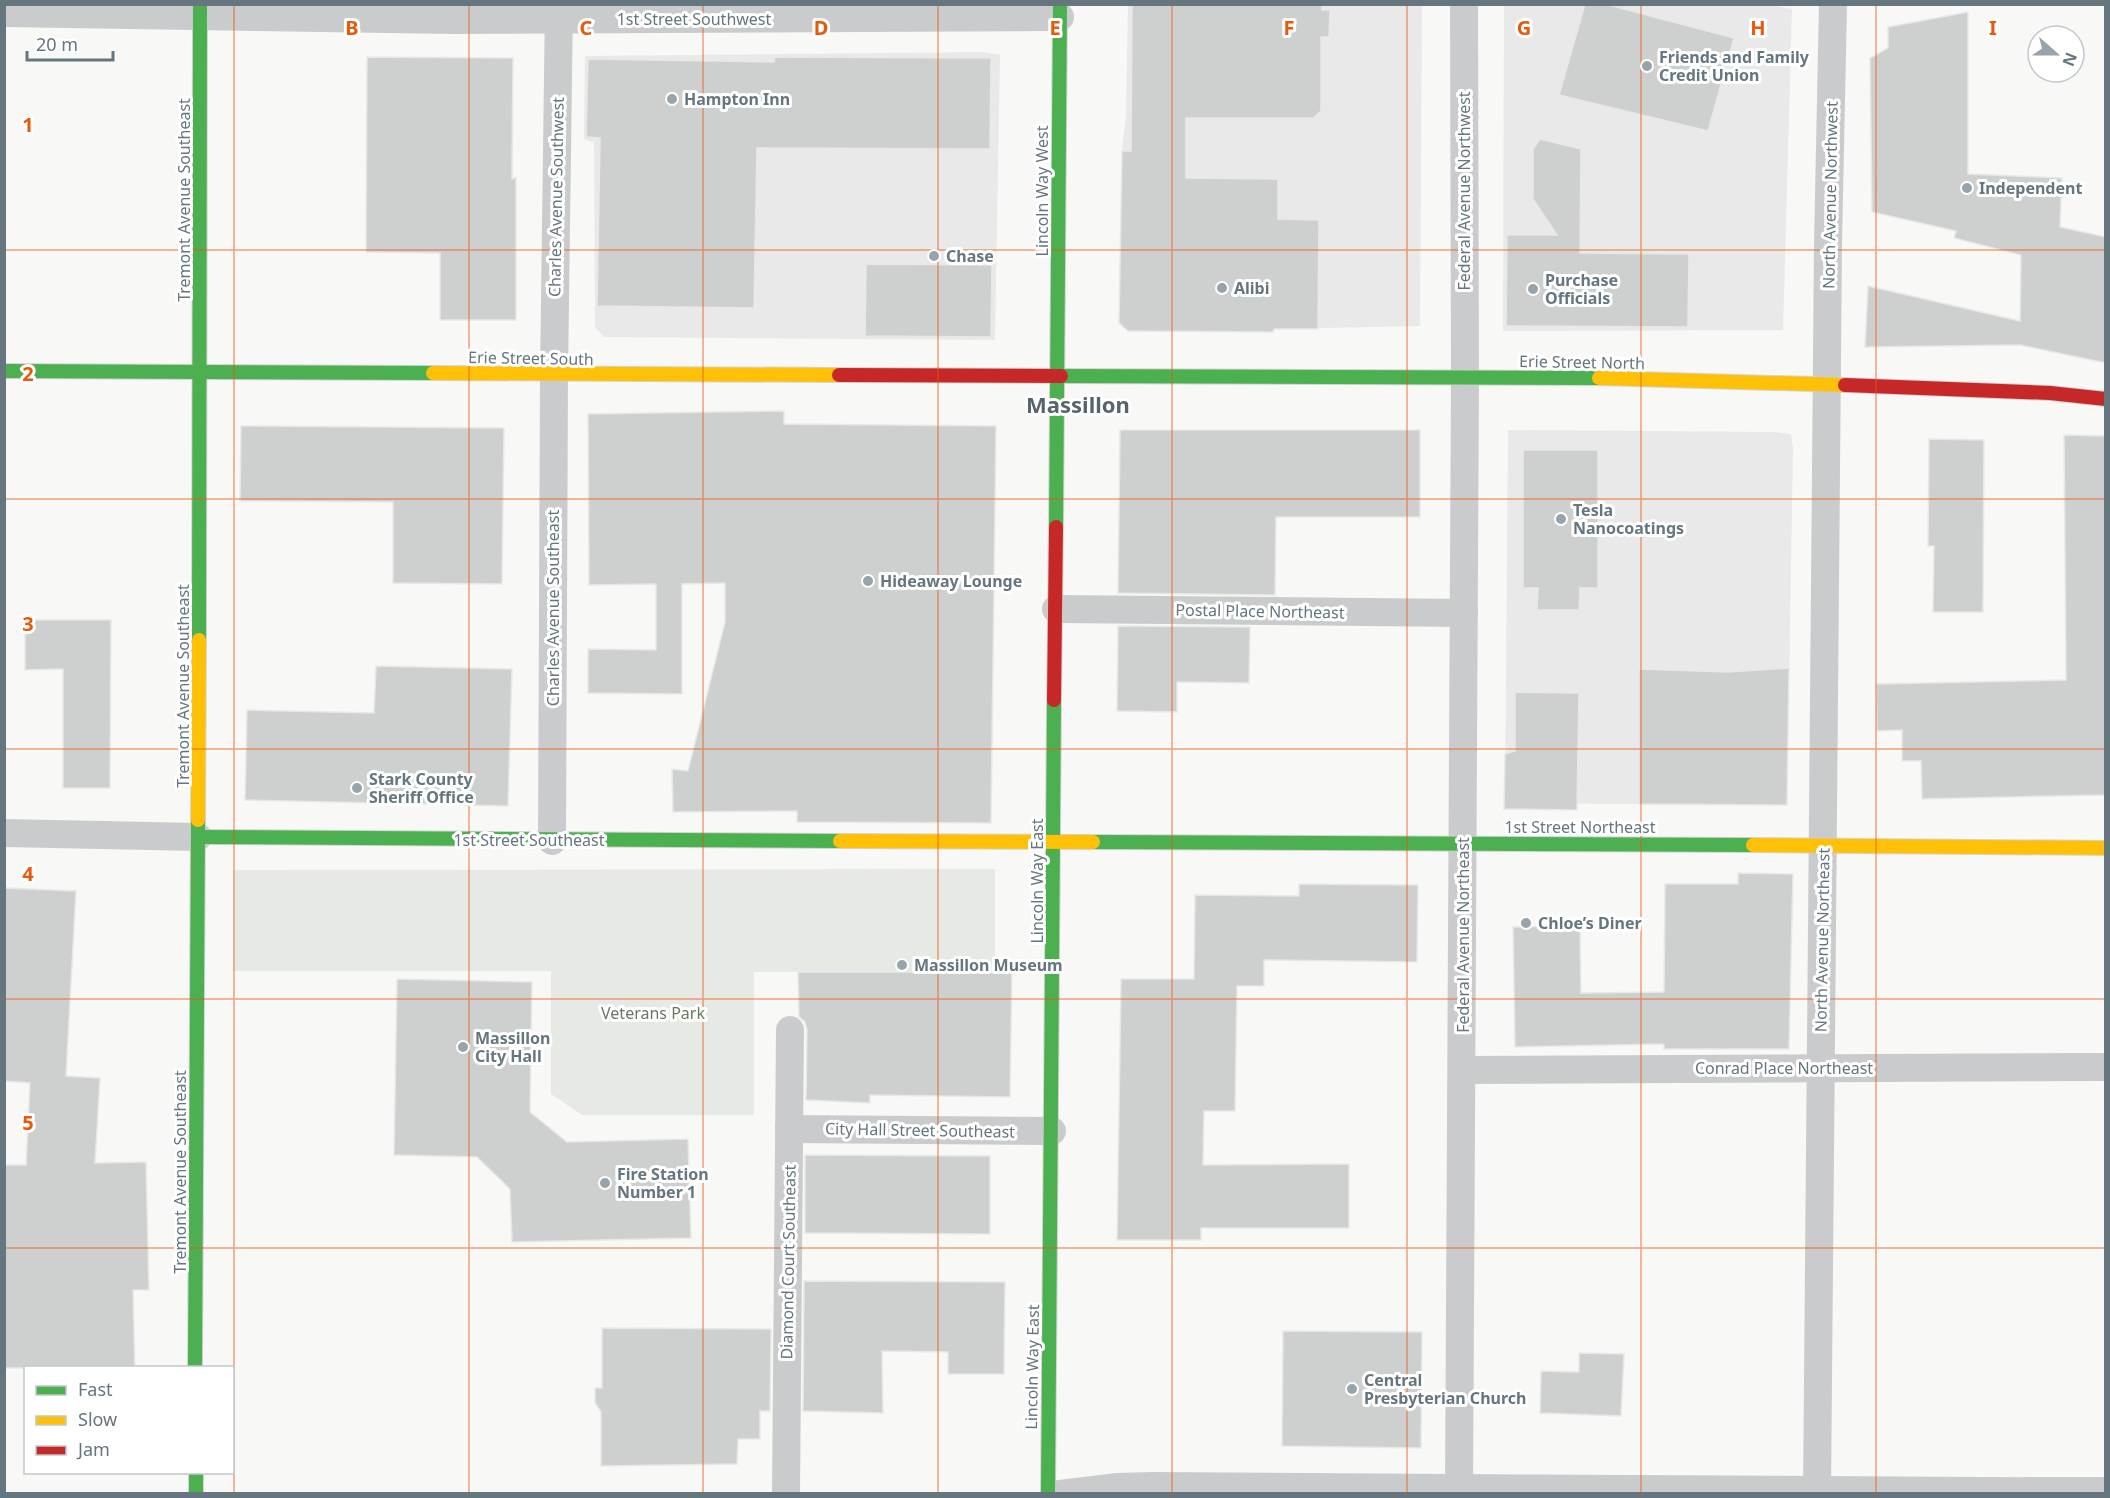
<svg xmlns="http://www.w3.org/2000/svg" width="2110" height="1498" font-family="'Noto Sans',sans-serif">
  <rect width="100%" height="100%" fill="#f8f8f7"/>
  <g fill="#e8e9e8">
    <path d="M 1766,4 L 1792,9 L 1783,330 L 1503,331 L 1504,5 Z"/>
    <path d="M 1128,5 L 1422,5 L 1420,326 L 1274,329 L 1273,332 L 1128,331 L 1119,323 L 1122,151 L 1126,115 Z"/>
    <path d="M 984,52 L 1000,55 L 995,340 L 604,337 L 595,327 L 594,143 L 584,139 L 585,56 Z"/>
    <path d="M 1508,430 L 1773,432 L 1791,434 L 1793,448 L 1787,805 L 1505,803 Z"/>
  </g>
  <path fill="#e7e9e5" d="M 995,869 L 995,971 L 754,972 L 754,1115 L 582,1115 L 551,1094 L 551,971 L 233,971 L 233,870 Z"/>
  <g fill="#ced0d0" stroke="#e8e8e6" stroke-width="1.5">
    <path d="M 1132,4 L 1322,4 L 1322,10 L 1330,10 L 1329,37 L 1321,37 L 1321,111 L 1313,118 L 1186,118 L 1186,178 L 1278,179 L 1278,219 L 1319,220 L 1318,329 L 1274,329 L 1273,332 L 1128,331 L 1119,323 L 1122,151 L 1131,151 Z"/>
    <path d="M 1585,4 L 1605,4 L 1734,38 L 1708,131 L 1559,95 Z"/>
    <path d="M 1968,12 L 1968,174 L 2062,178 L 2060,227 L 2106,237 L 2106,363 L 2020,345 L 1865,347 L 1868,286 L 2020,321 L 2021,255 L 1954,238 L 1956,231 L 1872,212 L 1870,58 L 1888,48 L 1888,27 Z"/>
    <path d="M 367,57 L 513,58 L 512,179 L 516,178 L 516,320 L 440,320 L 440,253 L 366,252 Z"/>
    <path d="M 775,57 L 991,58 L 990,149 L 757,148 L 754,308 L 597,306 L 600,138 L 586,137 L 588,59 L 774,62 Z"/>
    <path d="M 1540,139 L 1581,149 L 1580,253 L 1689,254 L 1688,327 L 1506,326 L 1507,235 L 1557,235 L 1533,199 L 1533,149 Z"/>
    <path d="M 866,264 L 992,265 L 991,337 L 865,336 Z"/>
    <path d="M 784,411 L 784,424 L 996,426 L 991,823 L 797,822 L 797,811 L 673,812 L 672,769 L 688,771 L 725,622 L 725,583 L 682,584 L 682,694 L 588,693 L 588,649 L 656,650 L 656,584 L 589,585 L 588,414 Z"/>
    <path d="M 241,426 L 504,428 L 502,584 L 393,583 L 393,502 L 240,501 Z"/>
    <path d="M 1120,430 L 1420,430 L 1420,517 L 1276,517 L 1275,595 L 1118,593 Z"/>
    <path d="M 2064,435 L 2106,436 L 2106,795 L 1922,799 L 1921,761 L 1902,761 L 1902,730 L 1877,731 L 1876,684 L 2066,680 Z"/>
    <path d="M 1929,439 L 1984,440 L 1983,612 L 1933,612 L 1934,546 L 1928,546 Z"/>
    <path d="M 1523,450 L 1598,450 L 1598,588 L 1580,588 L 1579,610 L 1537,610 L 1538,588 L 1523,588 Z"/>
    <path d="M 25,620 L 111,620 L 110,788 L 63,788 L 63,669 L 25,670 Z"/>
    <path d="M 1118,626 L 1250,627 L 1249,683 L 1177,682 L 1177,712 L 1117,711 Z"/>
    <path d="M 376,666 L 512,669 L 508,806 L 245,800 L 247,710 L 374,713 Z"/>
    <path d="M 1789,668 L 1787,805 L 1639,804 L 1639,669 L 1728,672 Z"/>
    <path d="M 1515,692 L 1579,693 L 1577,810 L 1504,809 L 1505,754 L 1515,751 Z"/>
    <path d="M 1738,873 L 1793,874 L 1789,1049 L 1664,1049 L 1664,1044 L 1515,1047 L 1513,927 L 1580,926 L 1581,993 L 1664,992 L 1665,884 L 1738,884 Z"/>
    <path d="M 1299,884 L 1418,885 L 1417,962 L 1264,960 L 1264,986 L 1237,986 L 1235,1111 L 1204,1111 L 1203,1165 L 1349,1164 L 1349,1228 L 1201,1228 L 1201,1240 L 1117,1240 L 1121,979 L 1194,979 L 1195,895 L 1299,896 Z"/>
    <path d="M 4,888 L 76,891 L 66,1076 L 100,1078 L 95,1163 L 146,1162 L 149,1290 L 133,1290 L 135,1368 L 4,1368 L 4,1165 L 26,1165 L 30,1083 L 4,1081 Z"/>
    <path d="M 798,972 L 1012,972 L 1010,1097 L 870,1095 L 870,1103 L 806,1100 L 807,1030 L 805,1022 L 799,1017 Z"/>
    <path d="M 397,979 L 532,982 L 530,1112 L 567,1142 L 688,1139 L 691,1238 L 512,1242 L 510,1189 L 477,1157 L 394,1155 Z"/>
    <path d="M 805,1155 L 990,1156 L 990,1234 L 805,1233 Z"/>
    <path d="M 804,1281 L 1005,1282 L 1004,1374 L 948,1374 L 948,1352 L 882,1351 L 883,1413 L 803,1411 Z"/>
    <path d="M 602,1328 L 771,1329 L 770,1411 L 760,1411 L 760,1439 L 738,1439 L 737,1464 L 601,1466 L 601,1412 L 595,1403 L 595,1388 L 602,1388 Z"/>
    <path d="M 1283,1331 L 1422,1332 L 1421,1448 L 1282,1446 Z"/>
    <path d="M 1579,1353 L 1624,1354 L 1621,1416 L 1540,1413 L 1541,1371 L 1579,1372 Z"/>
  </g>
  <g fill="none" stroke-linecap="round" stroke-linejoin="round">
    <defs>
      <g id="fast">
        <path d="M 4,371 L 433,373"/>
        <path d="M 1061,376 L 1599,378"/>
        <path d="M 1056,527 L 1060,4"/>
        <path d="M 199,640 L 200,4"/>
        <path d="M 198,837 L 840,841"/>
        <path d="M 1093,842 L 1753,845"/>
        <path d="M 195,1368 L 198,820"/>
        <path d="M 196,1472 L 196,1494"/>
        <path d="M 1048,1494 L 1054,700"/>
      </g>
      <g id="slow">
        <path d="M 433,373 L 839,375"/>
        <path d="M 1599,378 L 1845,385"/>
        <path d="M 198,820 L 199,640"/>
        <path d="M 840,841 L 1093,842"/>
        <path d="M 1753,845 L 2106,848"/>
      </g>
      <g id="jam">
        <path d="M 839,375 L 1061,376"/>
        <path d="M 1845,385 L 2050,393 L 2106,399"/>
        <path d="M 1054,700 L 1056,527"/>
      </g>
    </defs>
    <use href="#fast" stroke="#d3d4d5" stroke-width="16"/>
    <use href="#slow" stroke="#d3d4d5" stroke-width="16"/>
    <use href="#jam" stroke="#d3d4d5" stroke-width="16"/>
    <g stroke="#cacbcc" stroke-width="28">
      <path d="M 4,13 L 454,20 L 1060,17"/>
      <path d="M 1056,609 L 1464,613"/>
      <path d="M 4,833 L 198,837"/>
      <path d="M 552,841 L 554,375 L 559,4"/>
      <path d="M 1462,1070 L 2106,1067"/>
      <path d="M 789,1129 L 1052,1131"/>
      <path d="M 786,1494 L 790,1030"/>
      <path d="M 1060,1494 L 1118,1487 L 1152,1486 C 1470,1487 1788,1492 2106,1491"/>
      <path d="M 1459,1494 L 1465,377 L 1464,4"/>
      <path d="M 1817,1494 L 1828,244 L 1833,4"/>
    </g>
    <use href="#fast" stroke="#4caf50" stroke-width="14"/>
    <use href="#slow" stroke="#ffc107" stroke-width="14"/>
    <use href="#jam" stroke="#c62828" stroke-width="14"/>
  </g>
  <path fill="none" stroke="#e8590c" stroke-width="1.5" stroke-opacity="0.55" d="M 234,4 L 234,1494M 469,4 L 469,1494M 703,4 L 703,1494M 938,4 L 938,1494M 1172,4 L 1172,1494M 1407,4 L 1407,1494M 1641,4 L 1641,1494M 1876,4 L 1876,1494M 4,250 L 2106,250M 4,499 L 2106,499M 4,749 L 2106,749M 4,999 L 2106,999M 4,1248 L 2106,1248"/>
  <g fill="#98a4a9" stroke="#fff" stroke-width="2">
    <circle cx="1647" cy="66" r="6"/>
    <circle cx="672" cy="99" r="6"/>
    <circle cx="1967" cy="188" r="6"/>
    <circle cx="934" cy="256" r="6"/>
    <circle cx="1222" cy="288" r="6"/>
    <circle cx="1533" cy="289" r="6"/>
    <circle cx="1561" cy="519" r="6"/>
    <circle cx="868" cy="581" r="6"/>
    <circle cx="357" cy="788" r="6"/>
    <circle cx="1526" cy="923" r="6"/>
    <circle cx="902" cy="965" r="6"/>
    <circle cx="463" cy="1047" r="6"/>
    <circle cx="605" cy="1183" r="6"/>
    <circle cx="1352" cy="1389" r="6"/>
  </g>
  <g text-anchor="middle" stroke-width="6" stroke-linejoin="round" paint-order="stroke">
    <g font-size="16" fill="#65767f" stroke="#fff">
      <text x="694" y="25">1st Street Southwest</text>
      <text transform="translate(1042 191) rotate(-90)" y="6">Lincoln Way West</text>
      <text transform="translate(1464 191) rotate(-90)" y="6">Federal Avenue Northwest</text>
      <text transform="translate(1830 195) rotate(-89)" y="6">North Avenue Northwest</text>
      <text transform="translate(556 197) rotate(-89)" y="6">Charles Avenue Southwest</text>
      <text transform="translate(184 200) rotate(-90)" y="6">Tremont Avenue Southeast</text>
      <text transform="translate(531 358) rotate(1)" y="6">Erie Street South</text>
      <text transform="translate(1582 362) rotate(1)" y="6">Erie Street North</text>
      <text transform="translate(553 608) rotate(-90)" y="6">Charles Avenue Southeast</text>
      <text transform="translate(1260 611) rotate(1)" y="6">Postal Place Northeast</text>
      <text transform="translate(183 686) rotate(-90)" y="6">Tremont Avenue Southeast</text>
      <text x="1580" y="833">1st Street Northeast</text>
      <text x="529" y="846">1st Street Southeast</text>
      <text transform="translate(1037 881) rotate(-90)" y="6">Lincoln Way East</text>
      <text transform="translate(1463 935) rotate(-90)" y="6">Federal Avenue Northeast</text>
      <text transform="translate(1822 940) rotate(-89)" y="6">North Avenue Northeast</text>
      <text x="1784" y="1074">Conrad Place Northeast</text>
      <text transform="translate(920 1130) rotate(1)" y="6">City Hall Street Southeast</text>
      <text transform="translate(180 1172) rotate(-90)" y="6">Tremont Avenue Southeast</text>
      <text transform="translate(788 1262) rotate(-89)" y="6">Diamond Court Southeast</text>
      <text transform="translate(1032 1367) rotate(-89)" y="6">Lincoln Way East</text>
    </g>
    <g font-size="16" font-weight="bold" fill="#65767f" stroke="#fff" text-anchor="start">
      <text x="1659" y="63">Friends and Family<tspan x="1659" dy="18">Credit Union</tspan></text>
      <text x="684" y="105">Hampton Inn</text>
      <text x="1979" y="194">Independent</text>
      <text x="946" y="262">Chase</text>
      <text x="1545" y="286">Purchase<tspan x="1545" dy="18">Officials</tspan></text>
      <text x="1234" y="294">Alibi</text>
      <text x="1573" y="516">Tesla<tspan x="1573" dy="18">Nanocoatings</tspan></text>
      <text x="880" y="587">Hideaway Lounge</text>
      <text x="369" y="785">Stark County<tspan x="369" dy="18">Sheriff Office</tspan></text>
      <text x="1538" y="929">Chloe’s Diner</text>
      <text x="914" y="971">Massillon Museum</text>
      <text x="475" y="1044">Massillon<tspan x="475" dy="18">City Hall</tspan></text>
      <text x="617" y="1180">Fire Station<tspan x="617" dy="18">Number 1</tspan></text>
      <text x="1364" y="1386">Central<tspan x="1364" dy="18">Presbyterian Church</tspan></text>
    </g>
    <g font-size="16" fill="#697864" stroke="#fff">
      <text x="653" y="1019">Veterans Park</text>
    </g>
    <g font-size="22" font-weight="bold" fill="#57646b" stroke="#fff">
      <text x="1078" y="413">Massillon</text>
    </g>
  </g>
  <g font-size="20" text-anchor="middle" font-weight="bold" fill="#e8590c" stroke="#fff" stroke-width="6" stroke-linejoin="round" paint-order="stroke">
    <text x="352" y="35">B</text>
    <text x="586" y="35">C</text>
    <text x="821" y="35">D</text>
    <text x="1055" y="35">E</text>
    <text x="1289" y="35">F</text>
    <text x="1524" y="35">G</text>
    <text x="1758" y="35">H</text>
    <text x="1993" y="35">I</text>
    <text x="28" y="132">1</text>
    <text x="28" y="381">2</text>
    <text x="28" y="631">3</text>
    <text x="28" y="881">4</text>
    <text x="28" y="1130">5</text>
  </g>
  <rect width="2110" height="1498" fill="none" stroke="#65767f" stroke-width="12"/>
  <rect x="24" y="1366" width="210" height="108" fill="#ffffff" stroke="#c1c8cc" stroke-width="1.5"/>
  <rect x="36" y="1386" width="30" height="9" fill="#4caf50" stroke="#c1c8cc" stroke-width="1.5"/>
  <text x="78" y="1396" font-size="18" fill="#65767f">Fast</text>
  <rect x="36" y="1416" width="30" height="9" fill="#ffc107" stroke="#c1c8cc" stroke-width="1.5"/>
  <text x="78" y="1426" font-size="18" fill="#65767f">Slow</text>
  <rect x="36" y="1446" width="30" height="9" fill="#c62828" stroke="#c1c8cc" stroke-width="1.5"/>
  <text x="78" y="1456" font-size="18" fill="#65767f">Jam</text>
  <g transform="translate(2056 54) rotate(111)"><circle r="28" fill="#ffffff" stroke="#c1c8cc" stroke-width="1.5"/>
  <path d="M0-4.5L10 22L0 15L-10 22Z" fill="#98a4a9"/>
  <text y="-9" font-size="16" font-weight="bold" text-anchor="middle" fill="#65767f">N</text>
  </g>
  <path d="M27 51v9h86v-9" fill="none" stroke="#65767f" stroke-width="3"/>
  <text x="36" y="51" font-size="18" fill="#65767f" stroke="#ffffff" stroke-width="4.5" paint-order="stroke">20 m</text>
</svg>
